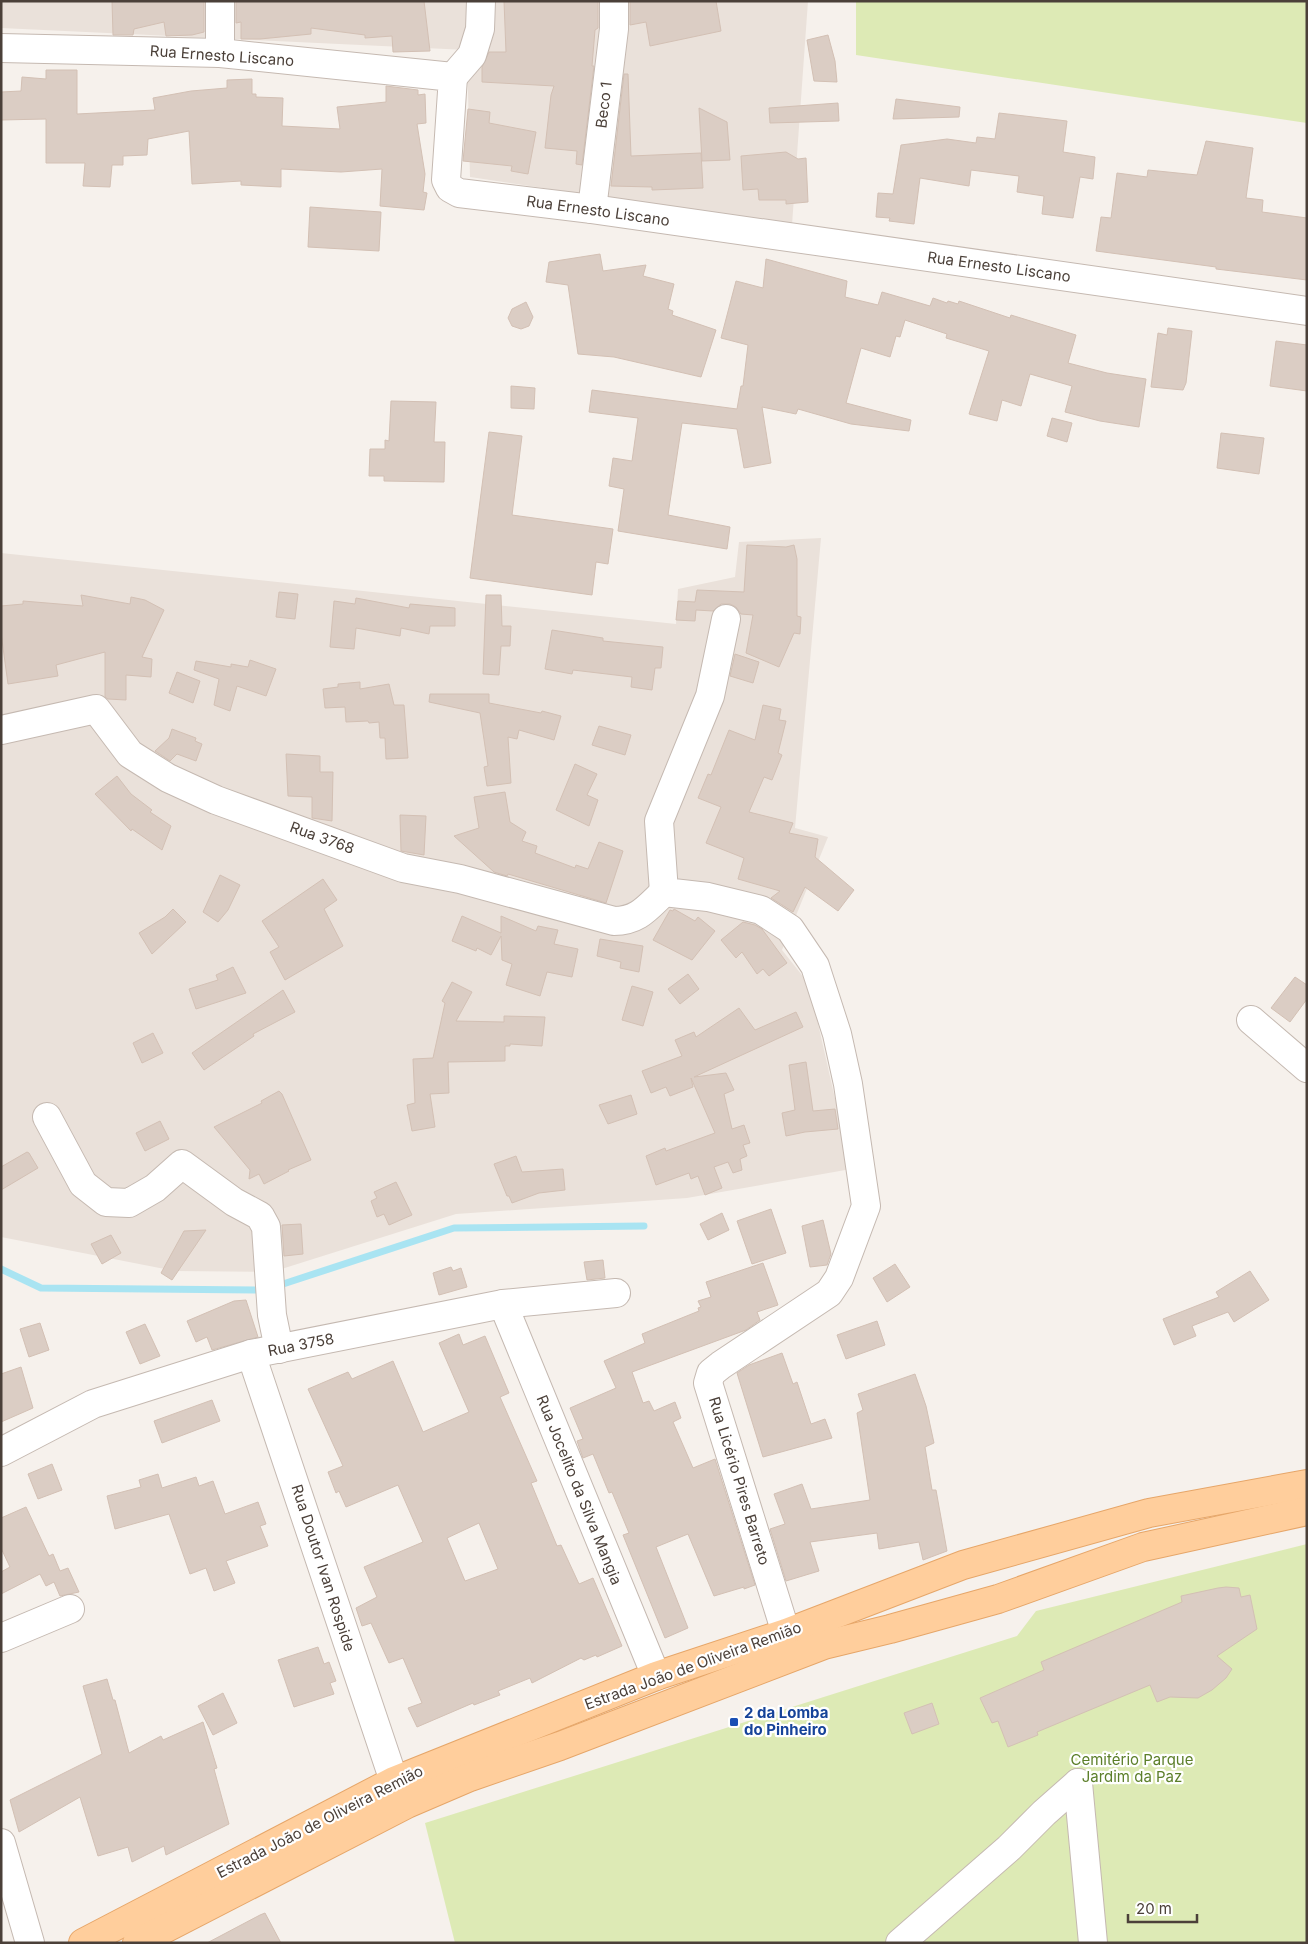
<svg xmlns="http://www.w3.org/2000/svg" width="1308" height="1944" font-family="Inter,sans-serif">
  <rect width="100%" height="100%" fill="#f6f1ec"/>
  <g fill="#eae1da">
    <path d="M 1,1 L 808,1 L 792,225 L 470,177 L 467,50 L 1,28 Z"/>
    <path d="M 821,538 L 795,828 L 828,837 L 782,950 L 809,984 L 851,1169 L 687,1198 L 456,1214 L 272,1272 L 175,1271 L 1,1237 L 1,553 L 676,624 L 678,589 L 735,577 L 739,542 Z"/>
  </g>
  <g fill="#ddeab5">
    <path d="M 856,1 L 1307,1 L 1307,123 L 856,55 Z"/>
    <path d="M 1307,1544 L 1307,1943 L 455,1943 L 425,1823 L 1017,1636 L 1036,1611 Z"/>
  </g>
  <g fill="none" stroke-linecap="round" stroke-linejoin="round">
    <g stroke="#a9e4f2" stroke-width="7">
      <path d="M 1,1269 L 41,1288 L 264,1290"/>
      <path d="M 277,1286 L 454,1228 L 644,1226"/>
    </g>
  </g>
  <g fill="#dbcdc4" stroke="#d3c0b4" fill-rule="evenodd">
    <path d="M 112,1 L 204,1 L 204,32 L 192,35 L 166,36 L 164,22 L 134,29 L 133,35 L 113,35 Z"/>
    <path d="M 236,1 L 424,1 L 430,51 L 393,52 L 392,36 L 365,38 L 365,35 L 311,28 L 311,34 L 260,39 L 241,39 L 241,22 L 236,23 Z"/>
    <path d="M 504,1 L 598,1 L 598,28 L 595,30 L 592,66 L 594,66 L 582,165 L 576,164 L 577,151 L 545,148 L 551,95 L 554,86 L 482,82 L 482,67 L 489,52 L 506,52 Z"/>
    <path d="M 630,1 L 716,1 L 721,31 L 650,46 L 646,22 L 630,25 Z"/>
    <path d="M 828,35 L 835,61 L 837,82 L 814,81 L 807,40 Z"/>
    <path d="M 46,70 L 77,70 L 77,114 L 155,110 L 153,98 L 191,91 L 227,88 L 227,80 L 252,79 L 252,94 L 256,94 L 256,97 L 283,98 L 282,126 L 340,129 L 337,107 L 386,102 L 386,86 L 418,90 L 418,95 L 425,94 L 426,123 L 417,124 L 425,174 L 423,192 L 427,193 L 424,210 L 380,206 L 382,169 L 341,172 L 281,169 L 281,187 L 241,185 L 241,181 L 192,184 L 189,131 L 148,139 L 147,155 L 123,156 L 123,165 L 112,165 L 110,187 L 83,186 L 85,163 L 46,163 L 46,119 L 1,120 L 1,92 L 21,91 L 22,77 L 46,79 Z"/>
    <path d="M 624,74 L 628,74 L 631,156 L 701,153 L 703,188 L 652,190 L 652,187 L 611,186 Z"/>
    <path d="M 896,99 L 960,107 L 959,117 L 893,119 Z"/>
    <path d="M 838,103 L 839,121 L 770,123 L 769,108 Z"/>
    <path d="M 699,108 L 727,122 L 730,160 L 702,161 Z"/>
    <path d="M 468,109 L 490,112 L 489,123 L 536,132 L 528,174 L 511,171 L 512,166 L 463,161 Z"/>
    <path d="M 999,113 L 1067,121 L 1063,152 L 1095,157 L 1093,179 L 1080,177 L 1073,218 L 1042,214 L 1044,196 L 1017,192 L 1019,176 L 971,170 L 969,186 L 920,178 L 914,224 L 889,221 L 890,218 L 876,217 L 878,193 L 893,194 L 901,145 L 947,139 L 976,143 L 977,137 L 995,139 Z"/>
    <path d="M 1206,141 L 1253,148 L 1246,198 L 1263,200 L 1262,212 L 1307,218 L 1307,280 L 1216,269 L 1216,267 L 1096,251 L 1101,217 L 1111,218 L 1117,173 L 1147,177 L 1148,170 L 1197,175 Z"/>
    <path d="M 786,152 L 798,159 L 806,158 L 808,202 L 786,204 L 786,200 L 759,200 L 758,189 L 743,190 L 741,156 Z"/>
    <path d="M 310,207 L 381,212 L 379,251 L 308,247 Z"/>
    <path d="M 600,254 L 603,271 L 646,265 L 643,276 L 674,284 L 668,309 L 673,311 L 672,315 L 716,330 L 701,377 L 614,357 L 578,354 L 568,285 L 546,282 L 549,262 Z"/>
    <path d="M 766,259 L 847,281 L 845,297 L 878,305 L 882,292 L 930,306 L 933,298 L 947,303 L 948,301 L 958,304 L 959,301 L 1010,318 L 1011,315 L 1076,335 L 1068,363 L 1107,373 L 1146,379 L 1139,427 L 1100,421 L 1065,412 L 1072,386 L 1030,374 L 1021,406 L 1002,400 L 997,421 L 969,414 L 989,351 L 946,338 L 947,334 L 905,320 L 900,337 L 896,336 L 890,357 L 861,348 L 846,403 L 911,420 L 909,431 L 851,424 L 798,409 L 796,414 L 762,407 L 771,463 L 744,468 L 737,429 L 682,423 L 668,515 L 730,527 L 727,549 L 618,531 L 624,489 L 609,486 L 613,458 L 632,461 L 638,418 L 589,412 L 592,390 L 737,409 L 741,386 L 743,386 L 748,345 L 721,338 L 736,281 L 763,288 Z"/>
    <path d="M 526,302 L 533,317 L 529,326 L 521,329 L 512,326 L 508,318 L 512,309 Z"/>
    <path d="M 1168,328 L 1192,331 L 1186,383 L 1183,390 L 1151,387 L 1158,333 L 1167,335 Z"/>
    <path d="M 1276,341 L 1307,345 L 1307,391 L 1270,386 Z"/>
    <path d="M 511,386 L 535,388 L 534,409 L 511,408 Z"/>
    <path d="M 391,401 L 436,402 L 434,442 L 445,442 L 444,482 L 384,481 L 384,476 L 369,476 L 370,449 L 385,449 L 385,440 L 389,441 Z"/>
    <path d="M 1052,418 L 1072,423 L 1067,442 L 1047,436 Z"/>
    <path d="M 489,432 L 522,436 L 512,515 L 613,529 L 608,564 L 596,562 L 592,595 L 470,578 Z"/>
    <path d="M 1221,433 L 1264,438 L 1259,474 L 1217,468 Z"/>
    <path d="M 747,545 L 786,547 L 794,545 L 797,559 L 797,616 L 801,617 L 800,634 L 794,633 L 779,667 L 746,653 L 753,615 L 741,614 L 736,607 L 730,604 L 721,604 L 713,611 L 696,610 L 695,621 L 676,620 L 678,601 L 695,602 L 697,590 L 744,592 Z"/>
    <path d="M 279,592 L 298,594 L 295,619 L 276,617 Z"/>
    <path d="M 81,595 L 130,604 L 131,597 L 145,600 L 164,610 L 142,657 L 152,659 L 151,677 L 126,675 L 126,700 L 108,699 L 105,697 L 105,652 L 56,665 L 58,676 L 8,684 L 1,633 L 1,606 L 23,604 L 23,601 L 83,606 Z"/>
    <path d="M 486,595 L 501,595 L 502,626 L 511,626 L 510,646 L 501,646 L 499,675 L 483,674 Z"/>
    <path d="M 356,598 L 409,608 L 410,604 L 455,608 L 455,626 L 430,626 L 429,634 L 401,628 L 400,636 L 356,628 L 354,649 L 330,647 L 334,601 L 355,604 Z"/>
    <path d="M 552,630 L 603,638 L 603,641 L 663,647 L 661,668 L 655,668 L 652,690 L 631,687 L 632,677 L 573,670 L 572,674 L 545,669 Z"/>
    <path d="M 735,654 L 759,662 L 753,683 L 730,676 Z"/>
    <path d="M 250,660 L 276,669 L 266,696 L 237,686 L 230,711 L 214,705 L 219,679 L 194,670 L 196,661 L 231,667 L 231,664 L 248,667 Z"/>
    <path d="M 177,672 L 200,681 L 193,703 L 169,693 Z"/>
    <path d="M 360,682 L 360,689 L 389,684 L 394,705 L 404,705 L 408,758 L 386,759 L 385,738 L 380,738 L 379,722 L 369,723 L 368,721 L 346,722 L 345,707 L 325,708 L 323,689 L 338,687 L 338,684 Z"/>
    <path d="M 430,694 L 489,694 L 489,703 L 541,713 L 542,711 L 561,716 L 554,740 L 519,730 L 517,739 L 508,737 L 511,783 L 487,786 L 484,767 L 488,766 L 480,713 L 429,702 Z"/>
    <path d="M 763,705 L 781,709 L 779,720 L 786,721 L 778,753 L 782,755 L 772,780 L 764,777 L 749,812 L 793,823 L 789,833 L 818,839 L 815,857 L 854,890 L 838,911 L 805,887 L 793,912 L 771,898 L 780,891 L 738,879 L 744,858 L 706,843 L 721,807 L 698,798 L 708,774 L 711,775 L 729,730 L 755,740 Z"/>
    <path d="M 599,726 L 631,735 L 625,755 L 592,745 Z"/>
    <path d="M 172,729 L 196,738 L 195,741 L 202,744 L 196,761 L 177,754 L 170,761 L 155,751 L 169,738 Z"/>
    <path d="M 286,754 L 320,756 L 320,772 L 333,772 L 332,821 L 312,818 L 312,797 L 288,796 Z"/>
    <path d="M 575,764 L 597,774 L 587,795 L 598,800 L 589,826 L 556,810 Z"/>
    <path d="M 117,776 L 131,794 L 152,810 L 150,812 L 171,826 L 162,850 L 132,829 L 131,831 L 95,794 Z"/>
    <path d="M 505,792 L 510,822 L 526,832 L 522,841 L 537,846 L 535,853 L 575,868 L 576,865 L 588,869 L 599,842 L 623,851 L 606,903 L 508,874 L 507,876 L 494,872 L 454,836 L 479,828 L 474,797 Z"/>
    <path d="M 400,815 L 426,816 L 424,855 L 401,851 Z"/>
    <path d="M 220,875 L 240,885 L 228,910 L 218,922 L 203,912 Z"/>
    <path d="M 323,879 L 337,900 L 324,909 L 343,946 L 285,980 L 270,952 L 279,947 L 262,921 Z"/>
    <path d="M 173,909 L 186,922 L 152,954 L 139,933 L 165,917 Z"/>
    <path d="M 674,909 L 695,921 L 698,917 L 715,931 L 692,960 L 653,940 L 670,910 L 673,911 Z"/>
    <path d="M 462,916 L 501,933 L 501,916 L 536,931 L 538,926 L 558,930 L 554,944 L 578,949 L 572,977 L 547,972 L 540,996 L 506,985 L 512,964 L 502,960 L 501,936 L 491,955 L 477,948 L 476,951 L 452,941 Z"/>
    <path d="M 743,922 L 755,925 L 762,929 L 787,963 L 769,976 L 763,969 L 757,974 L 742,952 L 736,958 L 721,940 Z"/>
    <path d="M 600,939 L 643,946 L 639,972 L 620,968 L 621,962 L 597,956 Z"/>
    <path d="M 233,967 L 246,993 L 196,1009 L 189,989 L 218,980 L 216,975 Z"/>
    <path d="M 688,974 L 699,989 L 680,1004 L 668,989 Z"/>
    <path d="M 1295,977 L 1307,985 L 1307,999 L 1290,1022 L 1271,1008 Z"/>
    <path d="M 452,982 L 472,992 L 456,1021 L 504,1022 L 504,1016 L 545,1017 L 542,1046 L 510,1044 L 510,1046 L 505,1046 L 505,1061 L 448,1062 L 449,1093 L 430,1094 L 435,1127 L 412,1131 L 407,1105 L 415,1103 L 413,1059 L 433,1058 L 445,1003 L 442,1001 Z"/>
    <path d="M 632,986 L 653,992 L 643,1026 L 622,1020 Z"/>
    <path d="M 283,990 L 295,1012 L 253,1034 L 254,1036 L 204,1070 L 192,1053 Z"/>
    <path d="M 739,1008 L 755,1030 L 796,1012 L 803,1027 L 694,1077 L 726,1073 L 734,1090 L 724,1094 L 732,1129 L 744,1125 L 750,1143 L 743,1145 L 747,1156 L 740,1159 L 742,1170 L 733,1173 L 728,1162 L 714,1167 L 722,1188 L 705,1195 L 698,1176 L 691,1179 L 689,1173 L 656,1185 L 646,1156 L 665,1148 L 666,1151 L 715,1133 L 691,1078 L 693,1087 L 670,1096 L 666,1087 L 651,1093 L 642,1071 L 682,1056 L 675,1040 L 694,1032 L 696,1037 Z"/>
    <path d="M 153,1033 L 163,1053 L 142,1063 L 133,1043 Z"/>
    <path d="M 806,1062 L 813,1111 L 835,1109 L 838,1129 L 805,1132 L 786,1136 L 782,1113 L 795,1110 L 789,1065 Z"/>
    <path d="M 279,1091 L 282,1094 L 311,1160 L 288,1170 L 289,1171 L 264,1184 L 259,1174 L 249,1179 L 250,1170 L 214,1127 L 262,1103 L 261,1101 Z"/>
    <path d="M 631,1095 L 637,1114 L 608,1124 L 599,1105 Z"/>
    <path d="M 160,1121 L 169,1139 L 145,1151 L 136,1133 Z"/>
    <path d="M 27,1152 L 29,1153 L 38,1168 L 1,1190 L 1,1167 Z"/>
    <path d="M 516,1156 L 522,1172 L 563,1169 L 565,1190 L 539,1193 L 512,1203 L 509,1196 L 507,1196 L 494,1164 Z"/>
    <path d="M 396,1182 L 412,1215 L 389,1225 L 384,1214 L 377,1217 L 371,1201 L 377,1198 L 374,1192 Z"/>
    <path d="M 771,1209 L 786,1253 L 752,1264 L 737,1221 Z"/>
    <path d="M 722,1213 L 729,1230 L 708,1240 L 700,1224 Z"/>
    <path d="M 823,1220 L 831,1254 L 827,1265 L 810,1267 L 802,1226 Z"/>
    <path d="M 301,1224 L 303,1254 L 284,1256 L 282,1225 Z"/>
    <path d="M 206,1230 L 172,1280 L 161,1273 L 184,1231 Z"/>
    <path d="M 111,1235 L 121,1253 L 102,1264 L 91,1244 Z"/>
    <path d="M 603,1260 L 605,1278 L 587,1280 L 584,1262 Z"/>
    <path d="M 763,1263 L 778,1305 L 757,1312 L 760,1320 L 746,1330 L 632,1372 L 643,1403 L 649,1401 L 654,1411 L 675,1402 L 681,1418 L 673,1422 L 693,1468 L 715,1459 L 755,1585 L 744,1589 L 744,1587 L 714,1596 L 688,1534 L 656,1547 L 688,1628 L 665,1638 L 623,1535 L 629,1533 L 612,1492 L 609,1493 L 593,1454 L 583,1458 L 577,1441 L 583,1439 L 570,1408 L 616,1388 L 604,1361 L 645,1343 L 642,1334 L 699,1311 L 698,1308 L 701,1307 L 698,1301 L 711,1297 L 706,1282 Z"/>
    <path d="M 895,1264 L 910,1287 L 887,1302 L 873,1278 Z"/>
    <path d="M 451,1267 L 453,1271 L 461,1268 L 467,1287 L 439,1295 L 433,1273 Z"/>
    <path d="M 1250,1271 L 1269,1300 L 1234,1322 L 1228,1312 L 1192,1326 L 1196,1336 L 1174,1345 L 1163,1319 L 1219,1297 L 1216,1292 Z"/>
    <path d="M 246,1300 L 258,1337 L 212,1350 L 207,1337 L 196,1342 L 187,1321 L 234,1301 Z"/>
    <path d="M 877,1321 L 885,1345 L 846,1359 L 837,1335 Z"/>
    <path d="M 40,1323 L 49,1350 L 29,1357 L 20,1329 Z"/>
    <path d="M 145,1324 L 160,1356 L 140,1364 L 126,1332 Z"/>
    <path d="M 459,1334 L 463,1345 L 485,1336 L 509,1393 L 500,1397 L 537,1481 L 531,1483 L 557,1546 L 561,1545 L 579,1584 L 593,1578 L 622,1646 L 597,1657 L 596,1655 L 584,1660 L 581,1658 L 532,1683 L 530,1678 L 498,1691 L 500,1695 L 474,1705 L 473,1703 L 417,1727 L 408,1708 L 422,1703 L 403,1658 L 389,1663 L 371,1623 L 362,1626 L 356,1608 L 377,1597 L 364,1567 L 423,1542 L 398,1485 L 346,1507 L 339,1491 L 336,1493 L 328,1472 L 343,1466 L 308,1389 L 348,1372 L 352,1379 L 393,1361 L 423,1432 L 469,1412 L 439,1343 ZM 479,1523 L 498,1569 L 465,1581 L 447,1538 Z"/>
    <path d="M 782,1353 L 793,1384 L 797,1382 L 811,1424 L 825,1419 L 832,1438 L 763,1457 L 737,1373 L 749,1365 Z"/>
    <path d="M 21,1367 L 33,1408 L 1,1422 L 1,1374 Z"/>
    <path d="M 915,1374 L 926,1406 L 934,1443 L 925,1447 L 932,1490 L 936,1490 L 947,1551 L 923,1560 L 919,1542 L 879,1549 L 877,1533 L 810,1542 L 819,1571 L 786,1581 L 770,1529 L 785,1524 L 774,1494 L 802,1484 L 811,1509 L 870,1500 L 857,1413 L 863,1410 L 858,1394 Z"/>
    <path d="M 212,1400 L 220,1421 L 162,1443 L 154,1421 Z"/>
    <path d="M 52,1464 L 62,1490 L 38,1499 L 28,1474 Z"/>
    <path d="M 158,1474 L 162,1488 L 196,1477 L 199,1486 L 213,1481 L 225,1514 L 258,1502 L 266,1524 L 260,1526 L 268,1546 L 226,1561 L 235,1583 L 214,1591 L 206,1568 L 190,1574 L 169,1514 L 115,1529 L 107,1496 L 141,1487 L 139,1480 Z"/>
    <path d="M 26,1507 L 49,1556 L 53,1554 L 60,1571 L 68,1568 L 79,1592 L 60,1596 L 54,1582 L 46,1586 L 40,1574 L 1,1594 L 1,1572 L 10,1567 L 1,1548 L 1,1518 Z"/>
    <path d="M 1226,1587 L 1239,1588 L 1241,1597 L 1250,1595 L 1257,1629 L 1217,1656 L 1232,1669 L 1226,1678 L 1212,1690 L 1198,1698 L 1170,1697 L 1157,1702 L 1150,1685 L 1037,1732 L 1038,1735 L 1008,1747 L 998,1721 L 992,1723 L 980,1698 L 1044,1670 L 1041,1662 L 1182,1602 L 1181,1596 L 1218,1588 Z"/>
    <path d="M 318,1647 L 324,1664 L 329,1662 L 336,1681 L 330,1683 L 334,1694 L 294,1707 L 278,1660 Z"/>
    <path d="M 107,1679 L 113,1700 L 115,1700 L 129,1753 L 161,1736 L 163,1740 L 203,1722 L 217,1768 L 214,1769 L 229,1824 L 166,1855 L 164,1846 L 132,1862 L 128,1847 L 98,1856 L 80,1797 L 19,1832 L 10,1800 L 102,1754 L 83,1686 Z"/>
    <path d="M 223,1693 L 237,1723 L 213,1735 L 198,1706 Z"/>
    <path d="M 932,1703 L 939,1724 L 912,1734 L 904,1713 Z"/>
    <path d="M 265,1913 L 281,1943 L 207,1943 L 260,1915 Z"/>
  </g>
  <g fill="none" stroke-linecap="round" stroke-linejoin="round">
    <defs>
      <g id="minor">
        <path d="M 220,1 L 220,53"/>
        <path d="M 1,48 L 220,53 L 453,77 L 446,180 L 450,188 L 459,193 L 592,209 L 1307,311"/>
        <path d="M 453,77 L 472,55 L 480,29 L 481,1"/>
        <path d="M 592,209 L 614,29 L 614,1"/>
        <path d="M 726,619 L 710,696 L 659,821 L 664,892 L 708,897 L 761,910 L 790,929 L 815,966 L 837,1034 L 848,1084 L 866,1206 L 839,1278 L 829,1293 L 721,1365 L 711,1373 L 708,1383 L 786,1633"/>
        <path d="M 1,730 L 96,709 L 130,754 L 168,778 L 216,800 L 403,868 L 460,879 L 614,921 C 638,921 647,908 664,892"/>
        <path d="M 1251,1020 L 1307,1068"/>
        <path d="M 47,1117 L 83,1184 L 106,1202 L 129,1203 L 155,1188 L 182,1164 L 234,1202 L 260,1216 L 266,1227 L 272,1315 L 279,1349"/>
        <path d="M 503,1304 L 656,1676"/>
        <path d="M 251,1354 L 394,1781"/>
        <path d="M 1,1452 L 93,1404 L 251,1354 L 503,1304 L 616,1293"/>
        <path d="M 1,1638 L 70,1609"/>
        <path d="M 1078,1783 L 1093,1943"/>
        <path d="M 1,1843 L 30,1943"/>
        <path d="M 900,1943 L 1009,1848 L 1044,1813 L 1078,1783"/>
      </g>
      <g id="major">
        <path d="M 83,1943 L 394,1781 L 656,1676 L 786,1633 L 963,1565 L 1149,1513 L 1307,1484"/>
        <path d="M 137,1943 L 407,1804 L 470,1777 L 560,1746 L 824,1645 L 890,1629 L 998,1599 L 1143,1547 L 1307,1511"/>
      </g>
    </defs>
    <use href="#minor" stroke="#c5b9b1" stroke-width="30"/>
    <use href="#major" stroke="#e6a669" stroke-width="30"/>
    <use href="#minor" stroke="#fff" stroke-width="28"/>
    <use href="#major" stroke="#ffce9c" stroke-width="28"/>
  </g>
  <rect fill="#1a4fb4" stroke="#fff" stroke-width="2" x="729" y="1717" width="10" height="10" rx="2.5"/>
  <g text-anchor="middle" stroke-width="4.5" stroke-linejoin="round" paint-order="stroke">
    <g font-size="15" fill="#4b4039" stroke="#fff">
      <text transform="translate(222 56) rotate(4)" y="5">Rua Ernesto Liscano</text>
      <text transform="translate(604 105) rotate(-83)" y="5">Beco 1</text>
      <text transform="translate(598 211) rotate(8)" y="5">Rua Ernesto Liscano</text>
      <text transform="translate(999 267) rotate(8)" y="5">Rua Ernesto Liscano</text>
      <text transform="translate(322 838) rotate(20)" y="5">Rua 3768</text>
      <text transform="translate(301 1345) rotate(-11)" y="5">Rua 3758</text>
      <text transform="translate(739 1481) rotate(73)" y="5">Rua Licério Pires Barreto</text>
      <text transform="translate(579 1490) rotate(68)" y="5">Rua Jocelito da Silva Mangia</text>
      <text transform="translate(323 1568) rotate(72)" y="5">Rua Doutor Ivan Rospide</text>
      <text transform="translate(693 1666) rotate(-20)" y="5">Estrada João de Oliveira Remião</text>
      <text transform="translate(320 1822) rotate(-27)" y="5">Estrada João de Oliveira Remião</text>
    </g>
    <g font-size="15" font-weight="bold" fill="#164399" stroke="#fff" text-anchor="start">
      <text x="744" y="1718">2 da Lomba<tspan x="744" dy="17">do Pinheiro</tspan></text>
    </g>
    <g font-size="15" fill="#5c7f2a" stroke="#fff">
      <text x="1132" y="1765">Cemitério Parque<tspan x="1132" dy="17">Jardim da Paz</tspan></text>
    </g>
  </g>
  <rect width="1308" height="1944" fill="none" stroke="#4b4039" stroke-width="5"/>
  <path d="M1128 1914v8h69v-8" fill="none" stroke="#4b4039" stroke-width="2.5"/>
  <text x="1136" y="1914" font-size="15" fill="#4b4039" stroke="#ffffff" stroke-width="4" paint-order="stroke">20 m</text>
</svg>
